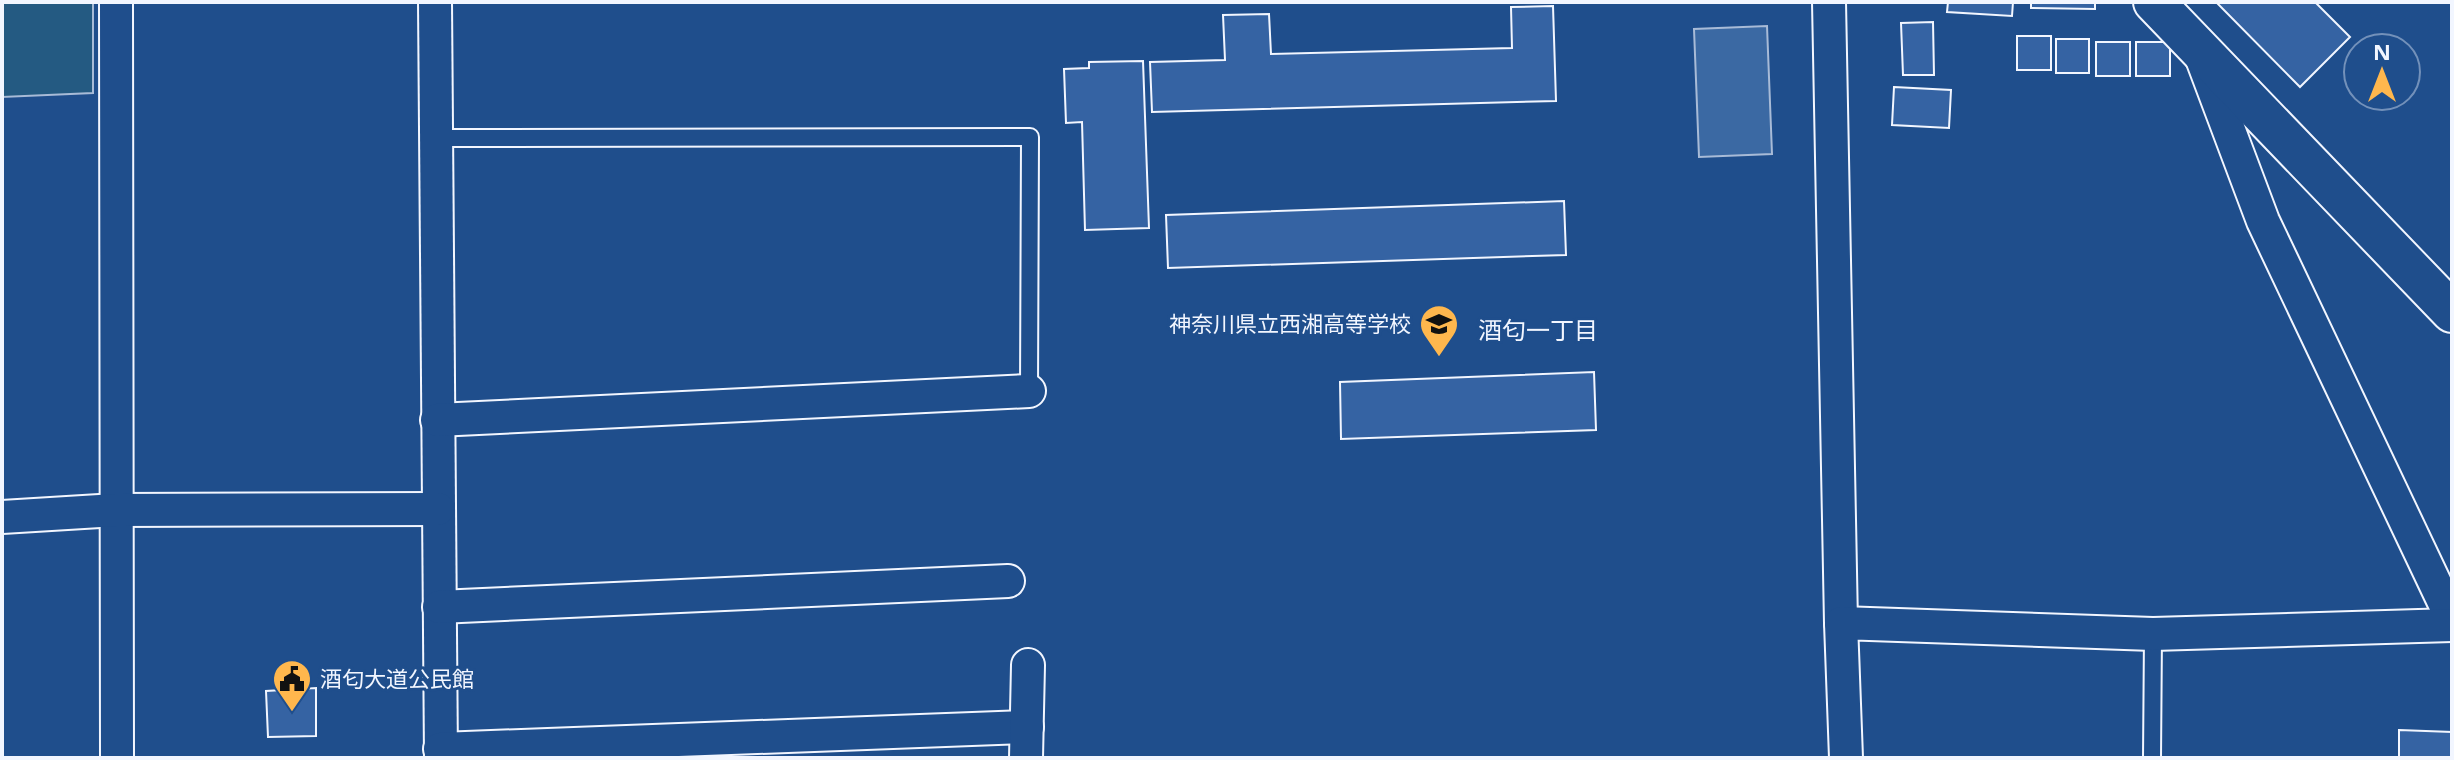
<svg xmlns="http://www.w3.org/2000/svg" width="2454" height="760" font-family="'Open Sans','Noto Sans JP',sans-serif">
  <rect width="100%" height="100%" fill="#1f4e8c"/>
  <path fill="#245a82" stroke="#a8bbd7" stroke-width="2" d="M 2,2 L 93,2 L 93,93 L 2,97 Z"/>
  <path fill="#3b69a3" stroke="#a8bbd7" stroke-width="2" d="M 1767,26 L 1772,154 L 1699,157 L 1694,29 Z"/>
  <g fill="#3563a3" stroke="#f2f6ff" stroke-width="2">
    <path d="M 1948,2 L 2013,2 L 2012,16 L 1947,12 Z"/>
    <path d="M 2031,2 L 2095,2 L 2095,9 L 2031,8 Z"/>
    <path d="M 2216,2 L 2315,2 L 2350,37 L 2300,87 Z"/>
    <path d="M 1553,6 L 1556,101 L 1152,112 L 1150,62 L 1225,60 L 1223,15 L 1269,14 L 1271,54 L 1512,48 L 1511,7 Z"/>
    <path d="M 1933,22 L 1934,75 L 1903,75 L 1901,23 Z"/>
    <rect x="2017" y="36" width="34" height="34"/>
    <rect x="2056" y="39" width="33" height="34"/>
    <rect x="2096" y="42" width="34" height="34"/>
    <rect x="2136" y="42" width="34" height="34"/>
    <path d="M 1143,61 L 1149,228 L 1085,230 L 1082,122 L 1066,123 L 1064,69 L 1089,68 L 1089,62 Z"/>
    <path d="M 1894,87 L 1951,90 L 1949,128 L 1892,125 Z"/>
    <path d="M 1564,201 L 1566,255 L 1168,268 L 1166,215 Z"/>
    <path d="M 1594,372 L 1596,430 L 1341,439 L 1340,382 Z"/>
    <path d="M 316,688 L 316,736 L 268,737 L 266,691 Z"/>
    <path d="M 2399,730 L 2452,732 L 2452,758 L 2399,758 Z"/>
  </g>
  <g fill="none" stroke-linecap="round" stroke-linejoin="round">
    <defs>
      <g id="service">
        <path d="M 438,138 L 1030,137 L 1029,391"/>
        <path d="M 2152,758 L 2153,634"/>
      </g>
      <g id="minor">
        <path d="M 116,2 L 117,758"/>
        <path d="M 435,2 L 441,758"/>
        <path d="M 1829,2 L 1841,623"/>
        <path d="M 2201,56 L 2263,221 L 2452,619"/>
        <path d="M 437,420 L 1029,391"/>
        <path d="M 2,517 L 116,510 L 438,509"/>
        <path d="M 439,607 L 1008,581"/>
        <path d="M 440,749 L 1027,727"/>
        <path d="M 1026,758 L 1028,665"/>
        <path d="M 1846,758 L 1841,623 L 2153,634 L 2452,625"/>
      </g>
      <path id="tertiary" d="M 2154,2 L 2452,312"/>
    </defs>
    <use href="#service" stroke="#f2f6ff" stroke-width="20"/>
    <use href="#minor" stroke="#f2f6ff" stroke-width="36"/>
    <use href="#tertiary" stroke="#f2f6ff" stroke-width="44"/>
    <use href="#service" stroke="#1f4e8c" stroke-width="16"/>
    <use href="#minor" stroke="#1f4e8c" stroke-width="32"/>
    <use href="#tertiary" stroke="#1f4e8c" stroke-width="40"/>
  </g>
  <defs>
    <symbol id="school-pin" viewBox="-11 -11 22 30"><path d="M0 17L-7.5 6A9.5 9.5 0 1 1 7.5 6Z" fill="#ffb74d" stroke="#1f4e8c"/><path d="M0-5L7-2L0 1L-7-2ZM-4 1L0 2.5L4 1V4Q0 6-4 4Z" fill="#111"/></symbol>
    <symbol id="civic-pin" viewBox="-11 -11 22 30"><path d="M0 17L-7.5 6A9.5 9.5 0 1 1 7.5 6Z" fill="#ffb74d" stroke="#1f4e8c"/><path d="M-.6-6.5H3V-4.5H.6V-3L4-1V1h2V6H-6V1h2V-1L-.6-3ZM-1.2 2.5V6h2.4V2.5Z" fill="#111"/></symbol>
  </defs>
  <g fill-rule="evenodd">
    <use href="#school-pin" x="1417" y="302" width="44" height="60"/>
    <use href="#civic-pin" x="270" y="657" width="44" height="60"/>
  </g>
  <g text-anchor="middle" stroke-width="6" stroke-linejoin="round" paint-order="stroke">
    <g font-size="22" fill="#f2f6ff" stroke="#1f4e8c" text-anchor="end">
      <text x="1411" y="332">神奈川県立西湘高等学校</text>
      <text x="320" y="687" text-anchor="start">酒匂大道公民館</text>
    </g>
    <g font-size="24" fill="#f2f6ff" stroke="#1f4e8c">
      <text x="1538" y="339">酒匂一丁目</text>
    </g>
  </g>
  <rect width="2454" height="760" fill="none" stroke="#f2f6ff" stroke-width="8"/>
  <g transform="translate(2382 72)"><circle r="38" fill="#1f4e8c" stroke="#7391ba" stroke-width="2"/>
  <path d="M0-6L14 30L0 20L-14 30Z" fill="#ffb74d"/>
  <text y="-12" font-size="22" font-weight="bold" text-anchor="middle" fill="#f2f6ff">N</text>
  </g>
</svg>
